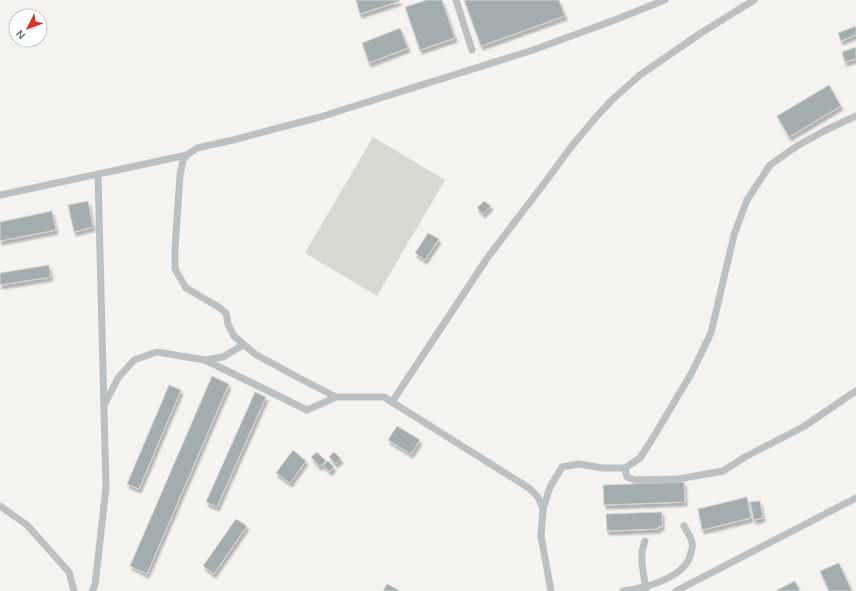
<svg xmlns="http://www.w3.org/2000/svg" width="856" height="591" font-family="Ubuntu,sans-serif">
  <defs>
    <filter id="shadow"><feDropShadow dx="2" dy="4" stdDeviation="1" flood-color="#0004"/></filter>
  </defs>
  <rect width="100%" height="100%" fill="#f4f3f0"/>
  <path fill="#d5d9d0" d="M 373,137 L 445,180 L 377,296 L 305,253 Z"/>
  <g fill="#a3adb0" stroke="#d5d5d3" filter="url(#shadow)">
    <path d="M 356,0 L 399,0 L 400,1 L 360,14 Z"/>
    <path d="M 427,0 L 442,0 L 455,38 L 420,50 L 405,7 Z"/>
    <path d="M 464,0 L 559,0 L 565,16 L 481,46 Z"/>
    <path d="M 856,26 L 856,35 L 841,41 L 838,33 Z"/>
    <path d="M 400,28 L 408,48 L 369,63 L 362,43 Z"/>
    <path d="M 856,47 L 856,59 L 845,62 L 842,52 Z"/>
    <path d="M 829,85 L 841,106 L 789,137 L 777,116 Z"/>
    <path d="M 88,201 L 93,227 L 74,232 L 68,205 Z"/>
    <path d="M 484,201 L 491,206 L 483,214 L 477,208 Z"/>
    <path d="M 52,211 L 56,230 L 0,241 L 0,222 Z"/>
    <path d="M 428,233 L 439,239 L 425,260 L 415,253 Z"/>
    <path d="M 49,265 L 51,277 L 0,285 L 0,273 Z"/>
    <path d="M 212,376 L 229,384 L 147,574 L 130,566 Z"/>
    <path d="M 169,385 L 181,390 L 139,489 L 127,484 Z"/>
    <path d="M 255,392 L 266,397 L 217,507 L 206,502 Z"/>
    <path d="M 397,426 L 420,440 L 411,454 L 388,440 Z"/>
    <path d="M 293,450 L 306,461 L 290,483 L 276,473 Z"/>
    <path d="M 317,452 L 326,461 L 320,467 L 311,457 Z"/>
    <path d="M 334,452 L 341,459 L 336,464 L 329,457 Z"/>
    <path d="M 328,461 L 334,467 L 330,472 L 323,465 Z"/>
    <path d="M 684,482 L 685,502 L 604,505 L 603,485 Z"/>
    <path d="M 747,497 L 751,518 L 702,530 L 698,509 Z"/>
    <path d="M 760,501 L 763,518 L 754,520 L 750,502 Z"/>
    <path d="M 662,512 L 662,527 L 658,527 L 658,529 L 607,531 L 606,514 Z"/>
    <path d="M 236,519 L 247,526 L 214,574 L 203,566 Z"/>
    <path d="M 839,563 L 852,591 L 829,591 L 820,571 Z"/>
    <path d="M 795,581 L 800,591 L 778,591 L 777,590 Z"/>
    <path d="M 387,584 L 400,591 L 383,591 Z"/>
  </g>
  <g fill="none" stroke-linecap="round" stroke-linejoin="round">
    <g stroke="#bbc0c2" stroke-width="7">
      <path d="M 456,0 L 472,50"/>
      <path d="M 0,195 L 187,155"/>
      <path d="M 205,360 L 223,357 L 243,345"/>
      <path d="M 392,402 L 488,257 L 543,185 L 571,147 L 597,116 L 613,99 L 640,75 L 701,33 L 754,0"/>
      <path d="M 104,405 L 118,378 L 134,360 L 157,352 L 205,360 L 307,410 L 336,397"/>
      <path d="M 625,468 L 627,477 L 635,480 L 678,479 L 723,471 L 745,457 L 803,427 L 856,391"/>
      <path d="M 0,506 L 27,525 L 69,572 L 74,591"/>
      <path d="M 543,509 L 538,497 L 529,488 L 384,397 L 336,397 L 299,378 L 255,354 L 234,336 L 228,324 L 226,313 L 217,306 L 186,288 L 175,269 L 175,248 L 180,175 L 183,160 L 187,155 L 197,148 L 233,140 L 320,117 L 533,50 L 612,21 L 665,0"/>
      <path d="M 645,541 L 642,551 L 642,564 L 646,590"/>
      <path d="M 92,591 L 95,585 L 106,488 L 98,174"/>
      <path d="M 551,591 L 541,536 L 543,509 L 550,487 L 562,467 L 579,464 L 602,468 L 625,468 L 640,458 L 651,441 L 691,374 L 711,333 L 734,235 L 747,200 L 770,165 L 797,146 L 824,131 L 856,116"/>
      <path d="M 623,591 C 645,588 687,578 691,552 C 692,549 693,545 692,543 C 692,538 686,530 684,526"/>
      <path d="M 676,591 L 856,498"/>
    </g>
  </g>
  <g transform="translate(28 28) rotate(228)"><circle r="19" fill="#ffffff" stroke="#c1c9cc"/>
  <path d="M0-3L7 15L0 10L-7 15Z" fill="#d8332c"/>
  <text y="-6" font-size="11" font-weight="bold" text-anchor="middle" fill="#657980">N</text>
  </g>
</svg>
